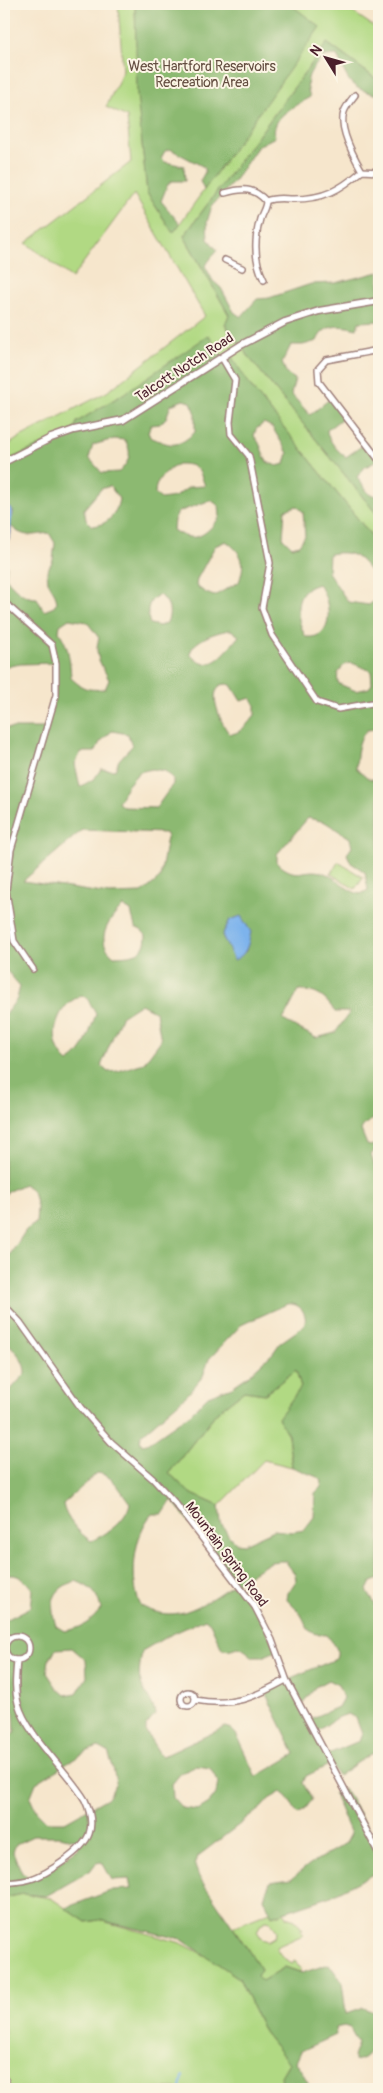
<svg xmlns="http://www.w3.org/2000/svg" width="383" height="2093" font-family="Pangolin,sans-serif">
  <rect width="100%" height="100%" fill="#fcf5e5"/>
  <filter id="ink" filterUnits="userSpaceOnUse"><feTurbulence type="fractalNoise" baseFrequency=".02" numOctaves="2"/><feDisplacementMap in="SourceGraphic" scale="10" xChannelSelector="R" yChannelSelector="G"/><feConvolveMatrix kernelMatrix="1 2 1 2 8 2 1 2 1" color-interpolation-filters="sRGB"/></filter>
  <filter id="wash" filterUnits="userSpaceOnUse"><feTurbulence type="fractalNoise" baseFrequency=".0096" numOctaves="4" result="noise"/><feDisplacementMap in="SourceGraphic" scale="20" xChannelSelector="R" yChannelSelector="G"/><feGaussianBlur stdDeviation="1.12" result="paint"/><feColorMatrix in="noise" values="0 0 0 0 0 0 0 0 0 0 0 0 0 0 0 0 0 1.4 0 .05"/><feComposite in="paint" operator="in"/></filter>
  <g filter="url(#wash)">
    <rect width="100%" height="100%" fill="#f6e6cc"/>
    <g fill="#b1d983" stroke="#7e7c57" fill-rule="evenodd">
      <path d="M 118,4 L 135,4 L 136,40 L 154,4 L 341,4 L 379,30 L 378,49 L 379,81 L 327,43 L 184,236 L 229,315 L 225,325 L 252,361 L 379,517 L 379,545 L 252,388 L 229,353 L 123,394 L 77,422 L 74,430 L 4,462 L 4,448 L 20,437 L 107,392 L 205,316 L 134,194 L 72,278 L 26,243 L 131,162 L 127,117 L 106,107 L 123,71 ZM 140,123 L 224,162 L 173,233 L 147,193 Z"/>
      <path d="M 338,862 L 363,877 L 355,889 L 331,874 Z"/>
      <path d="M 296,1369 L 301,1387 L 279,1418 L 288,1435 L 292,1467 L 264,1460 L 219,1506 L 190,1493 L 169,1473 L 217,1412 L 244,1391 L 265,1394 Z"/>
      <path d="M 23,1894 L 51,1898 L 86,1922 L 99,1920 L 181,1943 L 208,1957 L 239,1978 L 264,2032 L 289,2063 C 283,2071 280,2079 283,2089 L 4,2089 L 4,1898 Z"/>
      <path d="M 270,1912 L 272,1916 L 284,1912 L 286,1917 L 295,1920 L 303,1930 L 300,1931 L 303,1935 L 276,1947 C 280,1955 284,1960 293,1963 L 294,1960 L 296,1961 L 298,1966 L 301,1968 L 300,1972 L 285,1967 L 262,1981 L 257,1976 L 261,1969 L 233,1927 ZM 266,1921 L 271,1922 L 277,1931 L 275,1937 L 268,1941 L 262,1939 L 257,1931 L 261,1924 Z"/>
    </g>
    <g fill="#8cb971" stroke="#6b6c4e" fill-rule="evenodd">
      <path d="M 135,4 L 290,4 L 320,27 L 204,190 L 200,181 L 205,172 L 204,167 L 170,149 L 165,151 L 161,158 L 165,162 L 184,166 L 185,181 L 171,181 L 167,186 L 161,201 L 180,224 L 173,233 L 147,193 L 137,95 Z"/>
      <path d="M 327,43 L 379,81 L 379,95 C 349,88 349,83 337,55 L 324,56 C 311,70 303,77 310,97 C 295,106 270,117 275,137 L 258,146 L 235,180 L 212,206 L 207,222 L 208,239 L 217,250 L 205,266 L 213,281 L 221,288 L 234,312 L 241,317 L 257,299 L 269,298 L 311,284 L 335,283 L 379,272 L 379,321 L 359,322 L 357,329 C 341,325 324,323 317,341 L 303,345 L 291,345 L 282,363 L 287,374 L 295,379 L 291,394 L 310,415 L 331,398 L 345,416 L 327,430 C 327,439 338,452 346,457 L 366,443 L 379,460 L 365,467 L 357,477 L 369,494 L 377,496 L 379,494 L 379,517 L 252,361 L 225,324 L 229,315 L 184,236 Z"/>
      <path d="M 209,335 L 222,357 L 229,353 L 252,388 L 379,545 L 379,581 C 360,561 359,549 329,554 L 328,572 L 348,602 L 369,605 L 379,597 L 379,732 L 375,729 L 367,730 C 357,740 357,754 356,768 L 368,778 L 379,781 L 379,1119 L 376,1118 C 370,1121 364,1123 361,1130 L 367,1145 L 371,1146 L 379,1142 L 379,1145 L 371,1155 L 379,1179 L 379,1273 L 376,1284 L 379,1311 L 379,1579 L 371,1582 L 367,1590 L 379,1611 L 379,1753 L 370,1754 L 338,1776 L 331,1764 L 306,1776 L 303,1783 L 312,1800 L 305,1809 L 298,1814 L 287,1797 L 281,1792 L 269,1799 L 261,1808 L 198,1856 L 195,1866 L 199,1877 L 261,1969 L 257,1976 L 262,1981 L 285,1967 L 302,1973 L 329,1964 L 342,1982 L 346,2014 L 363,2008 L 379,2014 L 379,2044 L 361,2059 L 355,2061 L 353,2057 L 358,2043 L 350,2028 L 344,2026 L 335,2028 L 336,2035 L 301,2051 L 296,2062 L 312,2089 L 283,2089 L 281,2076 L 289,2063 L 264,2032 L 239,1978 L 181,1939 L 99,1920 L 86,1922 L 65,1908 L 113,1890 L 131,1889 L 129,1879 L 112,1880 L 102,1862 L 96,1863 L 90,1871 L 46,1896 L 23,1894 L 4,1898 L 4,1742 L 15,1732 L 14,1713 L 7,1700 L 4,1700 C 4,1695 3,1691 4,1686 C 5,1675 13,1670 4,1658 L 4,1621 L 31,1607 L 33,1590 C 25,1580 18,1572 4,1576 L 4,1397 L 25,1374 C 26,1362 13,1346 4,1341 L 4,1264 L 26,1230 L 36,1223 L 37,1207 L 33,1191 L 24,1184 L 7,1192 L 4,1196 L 4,1016 L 17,999 L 20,986 L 7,971 L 4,973 L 4,728 L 46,728 L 56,695 L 56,663 L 21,664 L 4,667 L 4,562 L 7,566 L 6,578 C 13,588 25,599 37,598 L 44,611 L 54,607 L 57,602 L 55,594 L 48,582 L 47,571 L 53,560 L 55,543 L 49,533 C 32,535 23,539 10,525 L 13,513 L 11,508 L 4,505 L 4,462 L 74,430 L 77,422 L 123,394 ZM 183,400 L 191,402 L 195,411 L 195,432 C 177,449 171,446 150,437 L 148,432 L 151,425 L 160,424 L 166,418 L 171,405 ZM 264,423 L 272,427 L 288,453 L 285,464 L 277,466 L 267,462 C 262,453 261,443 254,436 L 256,429 ZM 114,439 L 125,440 C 133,454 129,462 119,472 L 102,473 L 89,458 L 93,445 ZM 178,464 C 198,464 199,469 205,486 L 189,487 L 175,497 L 161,499 L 155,494 C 155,478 166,472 178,464 ZM 110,486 L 119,499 C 116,515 108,525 92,526 L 86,520 L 84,509 L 101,489 ZM 211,500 L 219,506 L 220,517 C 206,535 195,545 173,530 L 174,520 L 178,512 ZM 297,506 L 303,512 L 305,536 L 299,545 L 292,547 L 283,538 L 285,510 ZM 226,541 C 243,554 246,562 239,582 L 214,596 L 206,593 L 196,586 L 197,579 L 215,546 ZM 318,584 C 331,598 336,640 306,637 C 299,626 293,603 304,591 C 307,587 314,586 318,584 ZM 159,595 C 170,601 172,614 166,624 L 159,626 L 150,624 C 146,612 147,600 159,595 ZM 69,619 L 87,622 L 99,638 C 93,657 102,664 109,680 L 105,689 C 88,690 84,690 71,678 C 70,661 69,646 59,632 L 60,625 ZM 231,630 L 239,636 C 226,651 210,678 190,654 C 192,640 218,631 231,630 ZM 352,663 L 371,671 L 372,684 L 369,688 L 356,691 L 339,684 C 335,675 339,671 345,664 ZM 227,684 L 231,685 L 241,701 L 251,698 L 255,704 L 255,715 C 248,723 241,734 230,734 C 223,728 212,701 216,692 C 217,689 219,688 220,685 ZM 112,731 L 128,734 L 132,746 L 119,760 L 115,770 L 101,769 L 95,778 L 80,787 L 75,764 L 81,752 L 95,752 L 100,742 ZM 152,769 L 165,771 L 173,778 L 173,784 L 156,808 L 124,807 L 118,803 L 127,786 L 139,772 ZM 308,818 L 325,822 L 350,838 L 352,847 L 347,854 L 351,863 L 365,872 L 368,890 L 361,894 C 346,892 338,877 324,873 C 303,866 299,882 277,863 L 277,854 ZM 82,830 L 165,833 L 167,837 L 160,878 L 142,893 L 109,894 L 23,881 ZM 123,906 L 131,911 L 135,927 L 141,930 L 146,935 C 146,956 131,955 114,956 C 93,940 109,920 123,906 ZM 230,920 L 250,932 L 246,951 L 234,960 L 222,935 ZM 299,990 C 316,991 326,997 335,1012 L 350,1012 L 335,1033 L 316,1038 L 283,1020 ZM 81,995 L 87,998 L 96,1014 C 89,1032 85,1053 68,1062 C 51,1048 52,1023 65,1007 C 69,1002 76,998 81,995 ZM 141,1004 L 156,1012 L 161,1040 L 144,1063 L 118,1071 L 108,1072 L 101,1066 L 121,1017 ZM 287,1304 C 300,1302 309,1315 304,1326 L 280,1343 L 273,1353 L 248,1376 L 232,1387 L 208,1396 L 190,1414 L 147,1444 L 142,1445 L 140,1441 L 141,1435 L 187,1395 L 203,1376 L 209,1359 L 241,1325 ZM 296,1370 L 301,1387 L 278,1418 L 288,1435 L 292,1467 L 317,1477 L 322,1481 L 321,1487 L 315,1493 L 314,1517 L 304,1530 L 292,1532 L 274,1530 L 244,1544 L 236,1543 L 228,1535 L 221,1523 L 219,1506 L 190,1493 L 169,1473 L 217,1412 L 244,1391 L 265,1394 ZM 97,1473 C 113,1474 121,1492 130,1503 C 127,1520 106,1535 91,1541 C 80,1534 65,1518 63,1504 ZM 172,1500 L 236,1583 C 204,1602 180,1627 141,1606 C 129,1583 133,1534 152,1514 L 163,1514 ZM 279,1561 L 285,1561 L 295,1574 L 296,1581 L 288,1593 L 287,1600 C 291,1604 295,1608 299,1612 C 310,1627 303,1634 326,1635 C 333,1643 340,1648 336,1659 L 286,1680 L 265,1692 L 295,1754 L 256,1777 L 236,1734 L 231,1729 L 225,1727 L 168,1754 L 161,1756 L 146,1732 L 146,1726 L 155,1715 C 154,1702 143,1692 140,1680 C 138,1671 141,1660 142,1651 L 166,1637 L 205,1619 L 210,1623 L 222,1649 C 239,1652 233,1639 253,1657 L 262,1657 L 276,1651 L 255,1607 L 236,1583 L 271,1562 ZM 76,1581 C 92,1588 97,1592 101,1609 C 91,1622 81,1629 64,1631 L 56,1626 C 49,1603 52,1588 76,1581 ZM 72,1648 L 86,1660 L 87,1677 L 77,1693 L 65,1695 L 57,1688 L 47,1673 L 49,1660 L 56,1649 ZM 328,1680 L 338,1685 L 343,1698 L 338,1707 L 308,1720 L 300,1706 L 317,1686 ZM 348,1714 L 356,1718 L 362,1734 L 359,1741 L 326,1755 L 315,1733 L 336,1718 ZM 99,1747 L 108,1752 L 113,1767 L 116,1783 L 109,1797 L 65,1822 L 47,1822 L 36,1811 L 30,1798 L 36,1783 L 87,1751 ZM 197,1766 L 210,1768 L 218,1782 L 216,1794 L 209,1803 L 198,1810 L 182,1808 L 173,1798 L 172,1784 L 181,1773 ZM 33,1836 L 60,1836 L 76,1840 L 79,1848 L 39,1876 L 31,1879 L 22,1873 L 13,1852 L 16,1844 Z"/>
      <path d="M 344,1788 L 375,1840 L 379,1839 L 379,1846 L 376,1848 L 379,1854 L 379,1871 L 329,1897 L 272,1916 L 264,1898 L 270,1882 L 291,1879 L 310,1864 L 346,1843 L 351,1834 L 334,1794 Z"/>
    </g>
    <g fill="#7db3ec" stroke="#64698c">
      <path d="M 4,505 L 11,508 C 13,514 11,518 11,524 C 11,534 12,538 4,546 Z"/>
      <path d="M 241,916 L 251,932 C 248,945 247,955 234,960 L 222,935 L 230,920 Z"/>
    </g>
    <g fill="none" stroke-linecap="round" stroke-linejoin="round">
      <path stroke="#7db3ec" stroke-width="2" d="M 181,2089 L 183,2076"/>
    </g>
  </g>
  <g filter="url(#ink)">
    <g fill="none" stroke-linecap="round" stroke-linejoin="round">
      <defs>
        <g id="minor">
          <path d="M 355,95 C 351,100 346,106 344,112 C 338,128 354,157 362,171"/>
          <path d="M 225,193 C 242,188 253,187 266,201"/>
          <path d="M 266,201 C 276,197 283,199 294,199 C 324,199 340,190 362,171 L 379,172"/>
          <path d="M 225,260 L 242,268"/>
          <path d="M 264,280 C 254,261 254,240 260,219 C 262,212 266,208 266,201"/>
          <path d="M 379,350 L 326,360 L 318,369 L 319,382 L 379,460"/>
          <path d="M 222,358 L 235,380 L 230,422 L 231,434 L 249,456 L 270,563 L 262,608 L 272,635 L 317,702 L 338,709 L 372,703 L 379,705"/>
          <path d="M 4,602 L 52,645 L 56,663 L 56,695 L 11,850 L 6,890 L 14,941 L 33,969"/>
          <path d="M 4,1305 L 20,1322 L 81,1408 L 111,1442 L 153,1479 L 176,1504 L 255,1607 L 272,1640 L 287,1681 L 379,1854"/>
          <circle cx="17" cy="1648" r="12"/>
          <circle cx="188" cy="1699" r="7"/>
          <path d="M 195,1700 C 234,1707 253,1698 286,1680"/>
          <path d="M 4,1883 C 13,1882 22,1882 31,1879 C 47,1874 83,1851 89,1834 C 93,1823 90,1811 85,1800 C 67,1770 27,1736 18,1703 C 14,1689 16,1674 17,1660"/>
        </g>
        <path id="tertiary" d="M 4,462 L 51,438 L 74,430 L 123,420 L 241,345 L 285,322 L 319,311 L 379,301"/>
        <path id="trunk" d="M 4,2081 L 7,2089"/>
      </defs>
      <use href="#minor" stroke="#a0827c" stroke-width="8"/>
      <use href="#tertiary" stroke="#a0827c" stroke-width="9"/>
      <use href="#trunk" stroke="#a0827c" stroke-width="11"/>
      <use href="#minor" stroke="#fff" stroke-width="5"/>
      <use href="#tertiary" stroke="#fff" stroke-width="6"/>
      <use href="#trunk" stroke="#fff" stroke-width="9"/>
    </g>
  </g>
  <g text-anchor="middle" stroke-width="4" stroke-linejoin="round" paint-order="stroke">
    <g font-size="14" fill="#644e41" stroke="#fcf5e5">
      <text x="202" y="71">West Hartford Reservoirs<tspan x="202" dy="16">Recreation Area</tspan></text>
    </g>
    <g font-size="14" fill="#4a1f2b" stroke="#fcf5e5">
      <text transform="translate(184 367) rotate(-33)" y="5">Talcott Notch Road</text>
      <text transform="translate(227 1554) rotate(53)" y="5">Mountain Spring Road</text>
    </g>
  </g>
  <rect width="383" height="2093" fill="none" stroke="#fcf5e5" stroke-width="20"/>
  <g transform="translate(326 58) rotate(307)" stroke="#fcf5e5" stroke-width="4" paint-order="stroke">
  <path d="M0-4L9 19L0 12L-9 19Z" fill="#4a1f2b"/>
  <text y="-8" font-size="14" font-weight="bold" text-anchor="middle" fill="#4a1f2b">N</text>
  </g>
</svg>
